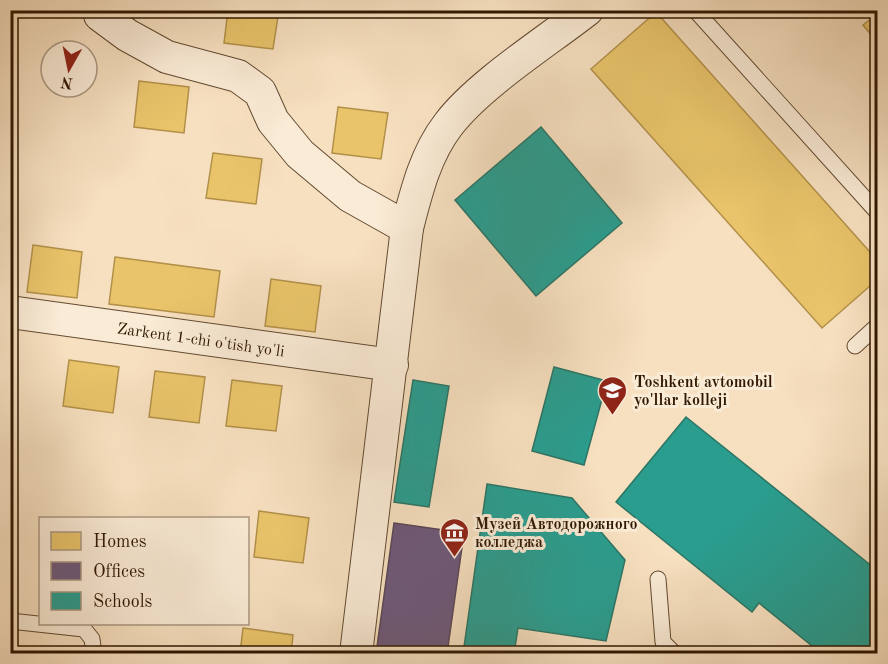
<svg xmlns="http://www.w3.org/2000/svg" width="888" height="664" font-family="'Old Standard TT',serif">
  <rect width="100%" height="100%" fill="#f7e0c0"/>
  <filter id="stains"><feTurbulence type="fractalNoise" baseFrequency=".00333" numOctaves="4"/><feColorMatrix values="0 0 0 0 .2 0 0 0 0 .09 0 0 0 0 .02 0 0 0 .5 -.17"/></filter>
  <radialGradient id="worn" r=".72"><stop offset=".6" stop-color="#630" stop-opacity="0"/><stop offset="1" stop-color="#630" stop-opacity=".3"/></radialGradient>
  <g fill="#e9c46a" stroke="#b2904a" stroke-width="1.5">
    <path d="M 136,10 L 186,10 L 185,18 L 136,13 Z"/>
    <path d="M 228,10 L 279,10 L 273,49 L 224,43 Z"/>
    <path d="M 656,12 L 878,261 L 878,279 L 822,328 L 591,69 Z"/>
    <path d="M 878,13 L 878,43 L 863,25 Z"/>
    <path d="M 139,81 L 189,87 L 184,133 L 134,127 Z"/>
    <path d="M 338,107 L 388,113 L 381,159 L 332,153 Z"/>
    <path d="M 213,153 L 262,159 L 256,204 L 206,198 Z"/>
    <path d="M 33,245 L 82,252 L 77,298 L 27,292 Z"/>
    <path d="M 115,257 L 220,271 L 214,317 L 109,304 Z"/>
    <path d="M 271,279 L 321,286 L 315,332 L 265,326 Z"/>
    <path d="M 10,353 L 16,353 L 11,399 L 10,399 Z"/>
    <path d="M 69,360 L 119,367 L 113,413 L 63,406 Z"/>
    <path d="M 155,371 L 205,377 L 199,423 L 149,417 Z"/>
    <path d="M 232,380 L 282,386 L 276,431 L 226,426 Z"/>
    <path d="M 259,511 L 309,518 L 303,563 L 254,557 Z"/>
    <path d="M 243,628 L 293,635 L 291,654 L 240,654 Z"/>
  </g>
  <path fill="#6d597a" stroke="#5b4656" stroke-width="1.5" d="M 394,523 L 464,533 L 447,654 L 376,654 Z"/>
  <g fill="#2a9d8f" stroke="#2c7564" stroke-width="1.5">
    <path d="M 541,127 L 622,223 L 536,296 L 455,200 Z"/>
    <path d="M 554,367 L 607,381 L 584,465 L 532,451 Z"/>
    <path d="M 413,380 L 449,386 L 429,507 L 394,502 Z"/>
    <path d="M 686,417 L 878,571 L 878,654 L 822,654 L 759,603 L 752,612 L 616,502 Z"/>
    <path d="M 487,484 L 572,498 L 625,560 L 606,641 L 518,628 L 514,654 L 463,654 Z"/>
  </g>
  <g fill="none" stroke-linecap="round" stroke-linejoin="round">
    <defs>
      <g id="lane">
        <path d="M 695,10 L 878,213"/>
        <path d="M 855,346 L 878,325"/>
        <path d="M 658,579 L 663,642 L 675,654"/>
        <path d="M 10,621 L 84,629 L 92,639 L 94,654"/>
      </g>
      <g id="street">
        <path d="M 100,15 L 127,35 L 167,57 L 238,76 L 260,92 L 273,121 L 300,154 L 350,196 L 407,228"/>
        <path d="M 10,312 L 392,365"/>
        <path d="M 356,654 L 407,228 C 416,193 425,155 448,125 C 478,85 546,42 587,10"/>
      </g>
    </defs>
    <use href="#lane" stroke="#624a31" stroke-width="17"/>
    <use href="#street" stroke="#624a31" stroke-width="34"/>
    <use href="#lane" stroke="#faebd6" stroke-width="15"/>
    <use href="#street" stroke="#faebd6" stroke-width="32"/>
  </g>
  <defs>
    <symbol id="university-pin" viewBox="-11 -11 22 30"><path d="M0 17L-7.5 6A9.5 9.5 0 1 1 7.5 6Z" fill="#8f2418" stroke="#faebd6"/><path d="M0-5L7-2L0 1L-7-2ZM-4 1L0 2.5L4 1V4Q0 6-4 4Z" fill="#fff"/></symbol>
    <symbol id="museum-pin" viewBox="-11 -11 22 30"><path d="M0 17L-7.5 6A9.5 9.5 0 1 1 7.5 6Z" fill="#8f2418" stroke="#faebd6"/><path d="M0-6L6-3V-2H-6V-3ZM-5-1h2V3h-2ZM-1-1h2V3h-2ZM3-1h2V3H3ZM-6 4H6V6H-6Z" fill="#fff"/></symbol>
  </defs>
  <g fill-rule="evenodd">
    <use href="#university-pin" x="596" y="374" width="33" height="45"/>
    <use href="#museum-pin" x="438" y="516" width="33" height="45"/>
  </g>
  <g text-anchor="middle" stroke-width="6" stroke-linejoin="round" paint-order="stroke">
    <g font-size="16" fill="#311801" stroke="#faebd6">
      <text transform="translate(201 339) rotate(8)" y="6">Zarkent 1-chi o'tish yo'li</text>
    </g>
    <g font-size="16" font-weight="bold" fill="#311801" stroke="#faebd6" text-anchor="start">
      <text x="634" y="387">Toshkent avtomobil<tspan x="634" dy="18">yo'llar kolleji</tspan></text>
      <text x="475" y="529">Музей Автодорожного<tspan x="475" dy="18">колледжа</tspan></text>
    </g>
  </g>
  <rect width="888" height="664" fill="none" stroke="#f7e0c0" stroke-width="36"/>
  <rect x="12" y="12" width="864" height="640" fill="none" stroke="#311801" stroke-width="3"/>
  <rect x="18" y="18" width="852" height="628" fill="none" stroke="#311801" stroke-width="1.5"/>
  <rect x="39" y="517" width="210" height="108" fill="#faebd6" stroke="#aa9781" stroke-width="1.5"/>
  <rect x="51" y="532" width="30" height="18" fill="#e9c46a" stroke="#aa9781" stroke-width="1.5"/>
  <text x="93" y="547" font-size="18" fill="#311801">Homes</text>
  <rect x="51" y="562" width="30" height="18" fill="#6d597a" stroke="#aa9781" stroke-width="1.5"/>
  <text x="93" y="577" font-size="18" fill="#311801">Offices</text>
  <rect x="51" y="592" width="30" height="18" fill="#2a9d8f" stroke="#aa9781" stroke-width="1.5"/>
  <text x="93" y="607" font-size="18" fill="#311801">Schools</text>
  <g transform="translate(69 69) rotate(189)"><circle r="28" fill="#faebd6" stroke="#aa9781" stroke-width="1.5"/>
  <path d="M0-4.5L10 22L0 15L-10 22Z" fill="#8f2418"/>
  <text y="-9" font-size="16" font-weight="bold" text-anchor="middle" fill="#311801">N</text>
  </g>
  <rect width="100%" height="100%" filter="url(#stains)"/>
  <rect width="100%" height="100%" fill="url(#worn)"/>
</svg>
